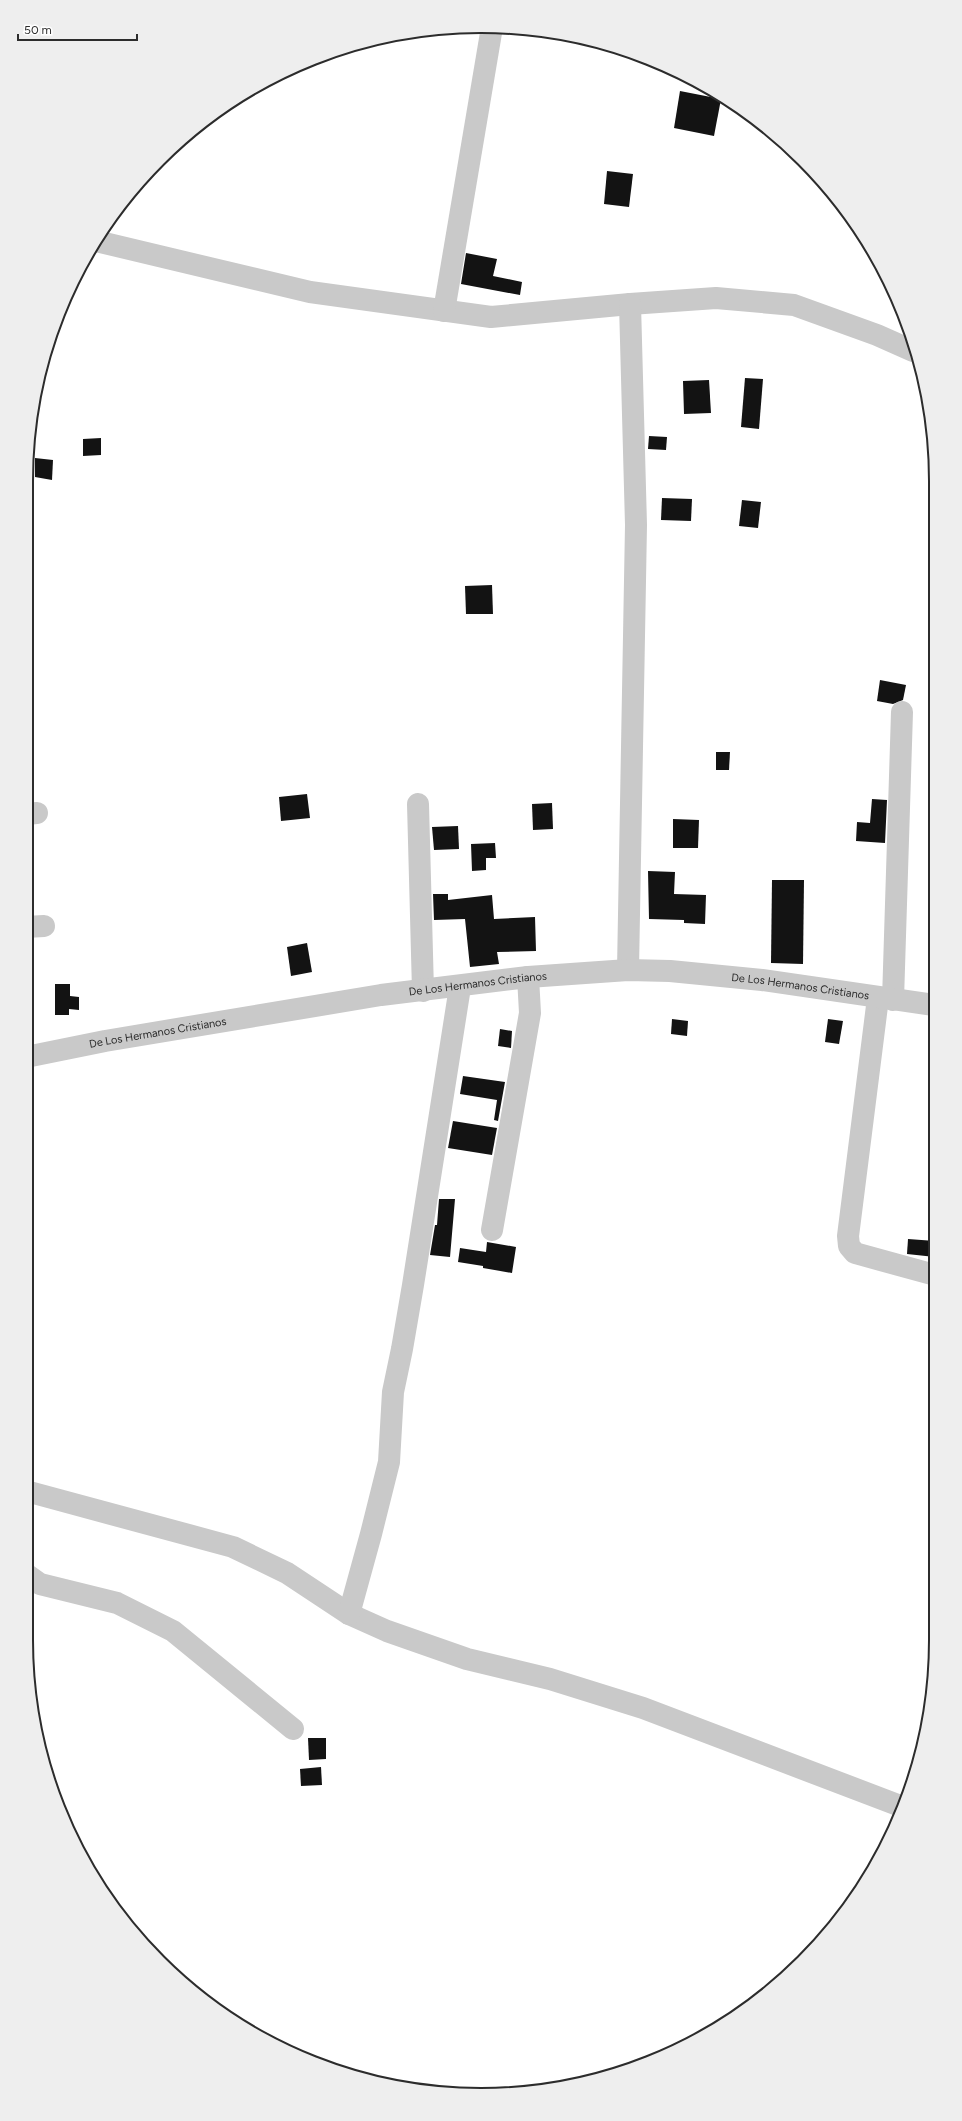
<svg xmlns="http://www.w3.org/2000/svg" width="962" height="2121" font-family="Figtree,sans-serif">
  <rect width="100%" height="100%" fill="#fff"/>
  <g fill="#131313">
    <path d="M 680,91 L 721,99 L 714,136 L 674,128 Z"/>
    <path d="M 607,171 L 633,174 L 629,207 L 604,204 Z"/>
    <path d="M 466,253 L 497,259 L 493,276 L 522,282 L 520,295 L 461,284 Z"/>
    <path d="M 745,378 L 763,379 L 759,429 L 741,427 Z"/>
    <path d="M 709,380 L 711,413 L 684,414 L 683,381 Z"/>
    <path d="M 649,436 L 667,437 L 666,450 L 648,449 Z"/>
    <path d="M 101,438 L 101,455 L 83,456 L 83,439 Z"/>
    <path d="M 35,458 L 53,460 L 52,480 L 35,477 Z"/>
    <path d="M 662,498 L 692,499 L 691,521 L 661,520 Z"/>
    <path d="M 742,500 L 761,502 L 758,528 L 739,526 Z"/>
    <path d="M 492,585 L 493,614 L 466,614 L 465,586 Z"/>
    <path d="M 880,680 L 906,685 L 903,700 L 893,704 L 877,701 Z"/>
    <path d="M 716,752 L 730,752 L 729,770 L 716,770 Z"/>
    <path d="M 307,794 L 310,818 L 281,821 L 279,797 Z"/>
    <path d="M 872,799 L 887,800 L 885,843 L 856,841 L 857,822 L 870,823 Z"/>
    <path d="M 552,803 L 553,829 L 533,830 L 532,804 Z"/>
    <path d="M 673,819 L 699,820 L 698,848 L 673,848 Z"/>
    <path d="M 458,826 L 459,849 L 434,850 L 432,827 Z"/>
    <path d="M 495,843 L 496,858 L 486,858 L 486,870 L 472,871 L 471,844 Z"/>
    <path d="M 648,871 L 675,872 L 674,894 L 706,895 L 705,924 L 684,923 L 684,920 L 649,919 Z"/>
    <path d="M 772,880 L 804,880 L 803,964 L 771,963 Z"/>
    <path d="M 433,894 L 448,894 L 448,900 L 492,895 L 494,919 L 535,917 L 536,951 L 497,952 L 499,964 L 470,967 L 465,919 L 434,920 Z"/>
    <path d="M 307,943 L 312,972 L 291,976 L 287,947 Z"/>
    <path d="M 55,984 L 70,984 L 70,996 L 79,997 L 79,1010 L 69,1009 L 69,1015 L 55,1015 Z"/>
    <path d="M 672,1019 L 688,1021 L 687,1036 L 671,1034 Z"/>
    <path d="M 828,1019 L 843,1021 L 839,1044 L 825,1042 Z"/>
    <path d="M 500,1029 L 512,1031 L 511,1048 L 498,1046 Z"/>
    <path d="M 463,1076 L 505,1082 L 498,1121 L 494,1120 L 497,1100 L 460,1094 Z"/>
    <path d="M 453,1121 L 497,1128 L 492,1155 L 448,1148 Z"/>
    <path d="M 439,1199 L 455,1199 L 450,1257 L 430,1255 L 435,1225 L 437,1225 Z"/>
    <path d="M 908,1239 L 935,1241 L 935,1257 L 907,1254 Z"/>
    <path d="M 487,1242 L 516,1247 L 512,1273 L 483,1268 L 483,1266 L 458,1262 L 460,1248 L 486,1252 Z"/>
    <path d="M 308,1738 L 326,1738 L 326,1759 L 309,1760 Z"/>
    <path d="M 321,1767 L 322,1785 L 301,1786 L 300,1769 Z"/>
  </g>
  <g fill="none" stroke-linecap="round" stroke-linejoin="round">
    <g stroke="#c9c9c9" stroke-width="22">
      <path d="M 96,241 L 310,292 L 491,317 L 630,304 L 716,298 L 794,305 L 877,335 L 913,351"/>
      <path d="M 444,311 L 492,27"/>
      <path d="M 418,804 L 423,991"/>
      <path d="M 26,814 L 37,813"/>
      <path d="M 26,927 L 44,926"/>
      <path d="M 628,970 L 636,525 L 630,304"/>
      <path d="M 878,998 L 848,1236 L 849,1246 L 855,1253 L 935,1275"/>
      <path d="M 893,1000 L 902,712"/>
      <path id="s1" d="M 26,1057 L 105,1041 L 381,995 L 528,977 L 628,970 L 670,971 L 762,980 L 934,1005"/>
      <path d="M 492,1230 L 530,1013 L 528,977"/>
      <path d="M 26,1491 L 233,1547 L 287,1573 L 349,1614 L 387,1631 L 467,1659 L 550,1679 L 643,1708 L 903,1807"/>
      <path d="M 26,1574 L 40,1584 L 117,1603 L 173,1631 L 293,1729"/>
      <path d="M 349,1614 L 371,1534 L 389,1462 L 393,1392 L 402,1349 L 413,1285 L 460,987"/>
    </g>
  </g>
  <g text-anchor="middle" stroke-width="4" stroke-linejoin="round" paint-order="stroke">
    <g font-size="11" fill="#2c2c2c" stroke="#fff">
      <text dy="4" stroke="none"><textPath href="#s1" startOffset="458">De Los Hermanos Cristianos</textPath></text>
      <text dy="4" stroke="none"><textPath href="#s1" startOffset="782">De Los Hermanos Cristianos</textPath></text>
      <text dy="4" stroke="none"><textPath href="#s1" startOffset="134">De Los Hermanos Cristianos</textPath></text>
    </g>
  </g>
  <path d="M0 0H962V2121H0ZM481 33H481A448 448 0 0 1 929 481V1640A448 448 0 0 1 481 2088H481A448 448 0 0 1 33 1640V481A448 448 0 0 1 481 33Z" fill="#eee" fill-rule="evenodd"/>
  <path fill="none" stroke="#2c2c2c" stroke-width="2" d="M481 33H481A448 448 0 0 1 929 481V1640A448 448 0 0 1 481 2088H481A448 448 0 0 1 33 1640V481A448 448 0 0 1 481 33Z"/>
  <path d="M18 34v6h119v-6" fill="none" stroke="#2c2c2c" stroke-width="2"/>
  <text x="24" y="34" font-size="12" fill="#2c2c2c" stroke="#ffffff" stroke-width="3" paint-order="stroke">50 m</text>
</svg>
